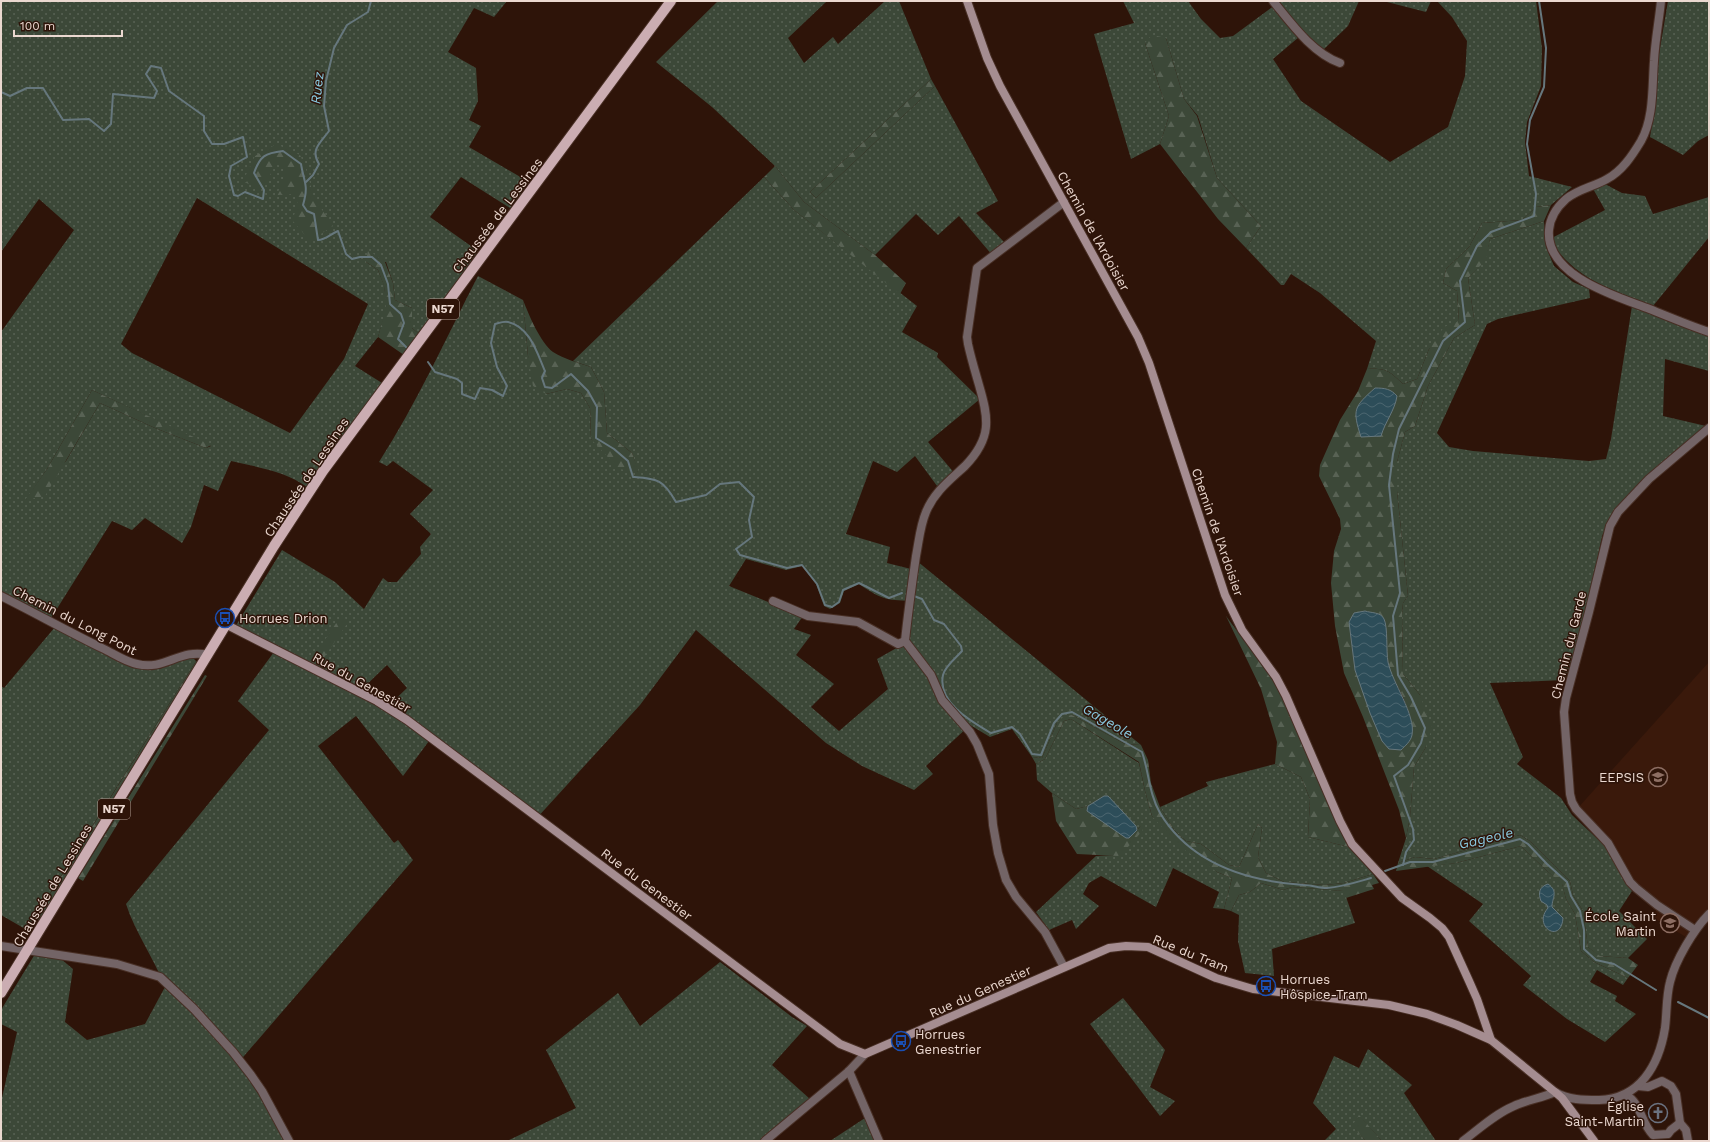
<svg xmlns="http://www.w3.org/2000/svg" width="1710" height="1142" font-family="'Work Sans',sans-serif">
  <defs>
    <pattern id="grass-dots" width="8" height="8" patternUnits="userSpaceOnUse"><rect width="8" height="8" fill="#3c4838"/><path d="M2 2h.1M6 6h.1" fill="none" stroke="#586254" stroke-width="1.8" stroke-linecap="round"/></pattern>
    <pattern id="forest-firs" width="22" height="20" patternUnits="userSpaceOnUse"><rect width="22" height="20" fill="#3c4838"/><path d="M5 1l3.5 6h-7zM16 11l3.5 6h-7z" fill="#586254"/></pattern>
    <pattern id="water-waves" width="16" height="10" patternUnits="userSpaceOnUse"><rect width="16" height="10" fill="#2d4d59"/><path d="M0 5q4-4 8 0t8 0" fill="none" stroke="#4c6670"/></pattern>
  </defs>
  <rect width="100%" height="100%" fill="#2e1409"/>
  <g fill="#3a190b">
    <path d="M 1709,662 L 1709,910 L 1693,924 L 1635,885 L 1616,848 L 1603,832 L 1577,809 Z"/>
    <path d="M 1658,908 L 1689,931 L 1686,937 L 1652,917 Z"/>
  </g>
  <g fill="url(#grass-dots)" fill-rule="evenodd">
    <path d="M 1,1 L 507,1 L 494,17 L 474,8 L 448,52 L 476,68 L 478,101 L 469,120 L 481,126 L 469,147 L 529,182 L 510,208 L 461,177 L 430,217 L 478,251 L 419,334 L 412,328 L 412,308 L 395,300 L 393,283 L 386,262 L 366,262 L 378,270 L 384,285 L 387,307 L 378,337 L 355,366 L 382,383 L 307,487 C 286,471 256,467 231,461 L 218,491 L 204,485 L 191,527 L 182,543 L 145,518 L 132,530 L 112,521 L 48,623 L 1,600 L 1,332 L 74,230 L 39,199 L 1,252 ZM 197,198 L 368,304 L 344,359 L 290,433 L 132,353 L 121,344 ZM 92,390 L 211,446 L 206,448 L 155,428 L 100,403 L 66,461 L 26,500 L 47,469 Z"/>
    <path d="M 718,1 L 827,1 L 788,38 L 804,63 L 833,37 L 838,44 L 885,1 L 899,1 L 931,79 L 810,192 L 816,198 L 935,86 L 998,201 L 976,213 L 1007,245 L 993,256 L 959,216 L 938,235 L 916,214 L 875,255 L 804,202 L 775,166 L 712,107 L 656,62 Z"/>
    <path d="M 1123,1 L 1188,1 L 1201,19 L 1220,38 L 1233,36 L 1275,5 L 1299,37 L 1273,59 L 1301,101 L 1390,162 L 1448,127 L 1465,76 L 1467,41 L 1452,17 L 1437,1 L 1536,1 L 1542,48 L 1541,86 L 1527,122 L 1525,142 L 1529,176 L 1572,187 L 1551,205 L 1536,207 L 1522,220 L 1482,223 L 1469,247 L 1446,269 L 1443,283 L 1457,291 L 1459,321 L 1429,349 L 1417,379 L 1403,384 C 1389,371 1387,368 1367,369 L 1376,341 L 1320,293 L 1291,274 L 1284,285 L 1281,285 L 1246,248 L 1261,226 L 1217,178 L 1198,116 L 1184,99 L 1166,38 L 1145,43 L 1169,116 L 1160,144 L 1131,159 L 1094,34 L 1134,23 Z"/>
    <path d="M 1277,1 L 1359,1 L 1348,26 L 1323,50 L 1291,19 Z"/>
    <path d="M 1383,1 L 1431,1 L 1426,12 Z"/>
    <path d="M 1668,1 L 1709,1 L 1709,135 L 1698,141 L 1683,155 L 1650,137 L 1657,96 L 1657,66 Z"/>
    <path d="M 764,177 L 794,210 L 917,306 L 902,332 L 938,353 L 937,357 L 980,399 L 928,442 L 956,475 L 940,490 L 915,456 L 897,472 L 873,461 L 846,534 L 890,547 L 887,563 L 915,570 L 917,561 L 1141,745 L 1125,744 L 1072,715 L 1057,723 L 1042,758 L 1032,757 L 1012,729 L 990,737 L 970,725 L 926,766 L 933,774 L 914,790 L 862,766 L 826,743 L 696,630 L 640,705 L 535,820 L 429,741 L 403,776 L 356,716 L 318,746 L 394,843 L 398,840 L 413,860 L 238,1063 L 270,1112 L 284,1141 L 1,1141 L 1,1102 L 17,1032 L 1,1024 L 1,1010 L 35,954 L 61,959 L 73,969 L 65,1022 L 87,1040 L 145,1024 L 165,987 C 154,958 135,932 126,904 L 269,730 L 238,701 L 274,652 L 232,632 L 282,550 L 335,582 L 364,609 L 383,578 L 388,582 L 397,582 L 421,554 L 420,547 L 431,534 L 410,514 L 433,490 L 393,461 L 387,466 L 379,462 C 417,403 446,338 478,276 L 523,300 L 528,356 L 546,394 L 567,389 L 581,393 L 590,408 L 591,439 L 638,472 L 632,453 L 607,433 L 604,392 L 591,367 L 573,361 ZM 746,559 L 786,570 L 802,566 L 816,584 L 824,606 L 830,609 L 840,603 L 844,591 L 859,584 C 881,599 885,600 911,601 L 909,641 L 877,659 L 888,689 L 839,731 L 811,707 L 834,684 L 796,655 L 811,635 L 794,629 L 803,616 L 729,586 ZM 387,665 L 407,688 L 384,710 L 357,694 Z"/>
    <path d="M 1603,183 L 1622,193 L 1645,196 L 1653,214 L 1709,197 L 1709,237 L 1653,306 C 1612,289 1574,280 1550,239 L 1605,210 L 1592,187 Z"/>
    <path d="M 1544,221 L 1546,247 L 1554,266 L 1573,282 L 1589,289 L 1590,298 L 1498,319 L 1487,324 L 1437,433 L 1449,447 L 1473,451 L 1589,461 L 1606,459 L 1611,439 L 1632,306 L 1709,334 L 1709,371 L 1665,359 L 1663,416 L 1706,426 L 1610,520 L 1602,536 L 1587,611 L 1565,680 L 1490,683 L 1523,757 L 1517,764 L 1561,798 L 1572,815 L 1605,846 L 1632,891 L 1619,911 L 1647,939 L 1628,958 L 1599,956 L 1588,947 L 1583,911 L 1573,895 L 1570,881 L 1530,841 L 1520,835 L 1434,859 L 1415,857 L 1398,863 L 1406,838 L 1410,817 L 1414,767 L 1426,747 L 1420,695 L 1403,674 L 1402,615 L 1403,603 L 1408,596 L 1397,491 L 1397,462 L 1405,432 L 1415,426 L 1428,386 L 1454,338 L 1475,325 L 1468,278 L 1485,260 L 1490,239 Z"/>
    <path d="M 55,627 L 136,667 L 160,669 L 183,658 L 192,657 L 196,661 L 27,930 L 1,915 L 1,686 L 4,688 Z"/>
    <path d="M 1071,719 L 1139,763 L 1145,791 L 1152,816 L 1217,872 L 1232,878 L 1224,909 L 1213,908 L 1219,892 L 1173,868 L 1156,907 L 1101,876 L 1089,883 L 1083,894 L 1099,906 L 1076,929 L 1072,920 L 1049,930 L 1036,912 L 1096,856 L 1118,855 L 1141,826 L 1137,830 L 1136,826 L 1104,796 L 1088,806 L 1076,809 L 1052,793 L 1037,780 L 1036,764 L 1045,759 L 1064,721 Z"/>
    <path d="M 1275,764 L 1301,777 L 1310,799 L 1308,837 L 1349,847 L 1373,874 L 1344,883 L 1325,885 L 1284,882 L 1266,873 L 1258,857 L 1262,828 L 1258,824 L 1239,867 L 1229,865 L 1201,844 L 1186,841 L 1175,831 L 1160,807 L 1208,786 L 1206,782 Z"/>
    <path d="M 1521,846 L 1547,871 L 1562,883 L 1566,899 L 1575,914 L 1581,951 L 1594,962 L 1628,978 L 1623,985 L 1597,970 L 1590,982 L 1617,996 L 1615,1001 L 1636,1014 L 1605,1042 L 1567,1019 L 1523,985 L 1531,976 L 1469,921 L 1483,904 L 1427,866 L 1456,863 Z"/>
    <path d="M 1261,883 L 1283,890 L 1292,887 L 1344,891 L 1355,923 L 1272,949 L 1274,976 L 1245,973 L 1238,941 L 1239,915 L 1231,911 L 1239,895 L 1250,892 Z"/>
    <path d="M 720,962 L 792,1017 L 807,1026 L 772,1065 L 810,1099 L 766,1141 L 507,1141 L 576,1108 L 546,1050 L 618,993 L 640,1026 Z"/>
    <path d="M 1123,998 L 1165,1050 L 1150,1087 L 1175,1101 L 1160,1116 L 1090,1024 Z"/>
    <path d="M 1368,1049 L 1412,1085 L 1404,1093 L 1436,1141 L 1382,1141 L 1359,1116 L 1353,1126 L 1366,1141 L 1324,1141 L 1336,1129 L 1313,1103 L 1334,1056 L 1359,1068 Z"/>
    <path d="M 865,1118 L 878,1141 L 830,1141 Z"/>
  </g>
  <g fill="url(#forest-firs)" fill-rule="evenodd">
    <path d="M 1152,35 L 1166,38 L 1184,99 L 1197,116 L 1217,178 L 1261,226 L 1246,248 L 1218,219 L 1160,144 L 1169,116 L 1145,43 Z"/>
    <path d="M 931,79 L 935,86 L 816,198 L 810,192 Z"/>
    <path d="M 276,144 L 300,155 L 307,172 L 314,198 L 333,226 L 310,241 L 292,220 L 298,205 L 295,194 L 277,195 L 287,168 L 275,164 L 267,182 L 258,189 L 243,181 L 255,156 Z"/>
    <path d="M 775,166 L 804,202 L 875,255 L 906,283 L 900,294 L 794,210 L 764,177 Z"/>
    <path d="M 1551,205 L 1544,221 L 1490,239 L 1486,260 L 1468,278 L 1475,325 L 1454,338 L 1428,386 L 1415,426 L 1405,432 L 1397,462 L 1397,491 L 1408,596 L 1403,603 L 1402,615 L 1403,674 L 1420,695 L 1432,728 L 1426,747 L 1414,767 L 1410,817 L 1406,838 L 1399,810 L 1363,717 L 1344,673 L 1335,626 L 1331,583 L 1334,551 L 1341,529 L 1340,519 L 1319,476 L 1320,465 L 1340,420 L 1358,391 L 1367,369 C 1387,368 1389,371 1403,384 L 1417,379 L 1429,349 L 1444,327 L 1459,321 L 1457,291 L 1443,283 L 1446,269 L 1469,247 L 1482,223 L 1522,220 L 1536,207 ZM 1384,619 L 1387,657 L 1390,671 L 1403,697 L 1410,716 L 1412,734 L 1355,670 L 1349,622 Z"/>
    <path d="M 368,250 L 385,262 L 393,283 L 395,300 L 412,308 L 412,328 L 419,334 L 404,355 L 378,337 L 386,307 L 384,286 L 378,270 L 366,262 Z"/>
    <path d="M 523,300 C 529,315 540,342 553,352 C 564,359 579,363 591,367 L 604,392 L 607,433 L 632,453 L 639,472 L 619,469 L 591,439 L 590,408 L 581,393 L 567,389 L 546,394 L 533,386 L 528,356 Z"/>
    <path d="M 92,390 L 211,445 L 206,448 L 155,428 L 100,403 L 45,496 L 25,500 L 47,469 Z"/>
    <path d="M 341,616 L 349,621 L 314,672 L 306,668 Z"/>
    <path d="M 1226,616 C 1241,637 1261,659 1273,681 C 1303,734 1320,793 1349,847 L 1308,837 L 1310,799 L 1301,777 L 1275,764 L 1277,742 L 1261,689 Z"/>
    <path d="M 196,661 L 199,664 L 40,921 L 35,918 Z"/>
    <path d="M 205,675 L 207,676 L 83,881 L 78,878 Z"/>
    <path d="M 1072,715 L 1125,744 L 1141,745 L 1148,760 L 1151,783 L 1160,807 L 1175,831 L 1186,841 L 1201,844 L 1229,865 L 1239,867 L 1258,824 L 1262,828 L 1258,857 L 1266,873 L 1284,882 L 1325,885 L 1344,883 L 1373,874 L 1379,883 L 1372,885 L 1374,889 L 1346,898 L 1343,891 L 1292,887 L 1283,890 L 1261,883 L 1250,892 L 1239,895 L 1231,911 L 1224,909 L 1232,878 L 1217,872 L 1179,846 L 1152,816 L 1145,791 L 1139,762 L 1071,719 L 1064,721 L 1045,759 L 1036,764 L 1032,757 L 1042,758 L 1057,723 L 1064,716 Z"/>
    <path d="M 1052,793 L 1076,809 L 1088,806 L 1087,811 L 1129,838 L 1141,826 L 1143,830 L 1130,845 L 1118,856 L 1077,854 L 1056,821 Z"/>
    <path d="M 1520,835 L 1530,841 L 1570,881 L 1573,895 L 1583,911 L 1588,947 L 1600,956 L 1628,958 L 1638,965 L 1628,978 L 1594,962 L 1581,951 L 1575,914 L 1566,899 L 1562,884 L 1547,871 L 1521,846 L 1456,863 L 1396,871 L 1398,863 L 1415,857 L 1434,859 Z"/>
    <path d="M 1359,1115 L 1382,1141 L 1366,1141 L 1352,1126 Z"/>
  </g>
  <g fill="url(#water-waves)" stroke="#66777d">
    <path d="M 1375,388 C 1385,388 1391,389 1397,396 C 1395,410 1385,422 1381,436 L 1361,437 C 1352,409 1354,407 1375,388 Z"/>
    <path d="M 1365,611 C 1371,613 1381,612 1384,619 C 1388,627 1386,651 1388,662 C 1392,682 1416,715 1412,735 C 1411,741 1405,746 1401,750 L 1389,749 L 1382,741 L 1370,713 L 1355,670 L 1349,622 L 1354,613 Z"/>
    <path d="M 1104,796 L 1108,796 L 1136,826 L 1137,830 L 1129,838 L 1126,838 L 1087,811 L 1088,806 Z"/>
    <path d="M 1548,884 C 1559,892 1552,897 1552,907 L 1563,918 C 1561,945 1532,926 1548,908 L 1547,905 L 1541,901 C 1538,893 1539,887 1548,884 Z"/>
  </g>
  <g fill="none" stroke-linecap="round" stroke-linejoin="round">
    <g stroke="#66777d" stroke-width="2">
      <path d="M 1,92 L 10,96 L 27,88 L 43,88 L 63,120 L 89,119 L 104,131 L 111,124 L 113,94 L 154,98 L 157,91 L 146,74 L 151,66 L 161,68 L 169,91 L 204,116 L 204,131 L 212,144 L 224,144 L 243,137 L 247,157 L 231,166 L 229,176 L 234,195 L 238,196 L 245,192 L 263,199 L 264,190 L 254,173 C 260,156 265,153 283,151 L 301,164 C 304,183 309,185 303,205 L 307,211 L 314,214 L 318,240 C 326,240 330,234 338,231 L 346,254 L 352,259 L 360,257 L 372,257 L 381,265 L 388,284 L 390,304 L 401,314 L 404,323 L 398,339 L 406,347"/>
      <path d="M 306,182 L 313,175 L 319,164 C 310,150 320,143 329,131 L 324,106 L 326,81 L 334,48 L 347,25 L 368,12 L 371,1"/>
      <path d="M 428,362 L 435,372 L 457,379 L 462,383 L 462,394 L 475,399 L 480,388 L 492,390 L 503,396 L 507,386 L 497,367 L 491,343 L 495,324 C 499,323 504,321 508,322 C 530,327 537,353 545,371 L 542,378 L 545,387 L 552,388 L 571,374 L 588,391 L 597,407 L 596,438 L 614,449 L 628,461 L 633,477 C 658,479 663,479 676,502 L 706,495 L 720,484 L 739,482 L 754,497 L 749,520 L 752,537 L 736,549 L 740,555 L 787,568 L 802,565 L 817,584 L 825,605 L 832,607 L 839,602 L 843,590 L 859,583 L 889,598 L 902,593"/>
      <path d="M 914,596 L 922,599 L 934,620 L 944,624 L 961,646 L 962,651 C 956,658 945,666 943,675 C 937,703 972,722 991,733 L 1012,727 L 1020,734 L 1032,754 L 1041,755 L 1054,723 L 1062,714 L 1072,712 L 1142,752 C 1149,772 1149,794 1160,813 C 1190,863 1247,881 1303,885 C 1311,885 1319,888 1327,888 C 1342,887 1357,882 1371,878"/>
      <path d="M 1403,865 L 1406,852 L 1414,840 L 1413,829 L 1394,776 L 1408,765 L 1421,743 L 1425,728 L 1411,697 L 1398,675 L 1393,616 L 1400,593 L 1389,485 L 1393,454 L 1399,429 L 1443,341 L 1465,322 L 1460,281 L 1477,246 L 1491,232 L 1534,216 L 1536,194 L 1527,144 L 1530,120 L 1544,87 L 1546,48 L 1539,1"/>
      <path d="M 1385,871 L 1410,862 L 1433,862 L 1520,839 L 1528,844 L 1547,864 L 1567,882 L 1571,896 L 1580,911 L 1584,930 L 1584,949 L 1596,960 L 1614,964 L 1656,990"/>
      <path d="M 1678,1002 L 1709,1018"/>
    </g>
    <defs>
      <g id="street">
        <path d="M 1273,1 C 1291,23 1312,53 1340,63"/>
        <path d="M 1661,1 C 1659,21 1655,41 1654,61 C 1652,87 1654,118 1641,141 C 1632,156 1622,171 1607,179 C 1593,187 1578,189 1566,199 C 1557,207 1550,218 1549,230 C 1545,275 1615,296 1647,308 C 1667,316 1688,325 1709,332"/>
        <path d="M 1064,202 L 977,268 L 967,337 L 968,344 C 971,358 975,371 979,385 C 989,419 992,438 965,466 C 950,480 934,492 926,512 C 920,526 919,541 916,556 C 912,584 908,612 905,641 L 931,675 L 942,700 L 970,732 L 977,744 L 989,774 L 993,825 L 998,853 L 1006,880 L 1016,897 L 1045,932 L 1064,967"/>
        <path d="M 1,596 C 35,613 69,632 104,649 C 114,654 126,662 137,664 C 165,671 180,648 208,655"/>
        <path d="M 773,601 L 808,616 L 858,622 L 898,644 L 905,641"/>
        <path d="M 1695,930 L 1657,905 L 1636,888 L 1630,882 L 1608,843 L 1576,809 L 1572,802 L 1570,794 L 1564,712 L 1566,698 L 1589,612 L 1610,526 L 1618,512 L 1649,479 L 1709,428"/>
        <path d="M 1,946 L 117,964 L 160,977 L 194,1009 L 233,1052 L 251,1075 L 262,1091 L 289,1141"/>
        <path d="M 849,1071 L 879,1141"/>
        <path d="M 1638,1086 L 1648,1087 L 1662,1081 L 1671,1086 L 1676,1094 L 1680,1123 L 1686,1130 L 1688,1141"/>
        <path d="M 1626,1095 C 1641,1103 1641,1123 1653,1135 L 1668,1134 L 1671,1130 L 1680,1123"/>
        <path d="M 765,1141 L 849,1071 L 865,1054"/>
        <path d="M 1463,1141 C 1479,1129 1495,1114 1514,1106 C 1527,1100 1542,1098 1555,1092 C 1568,1100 1584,1100 1599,1100 C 1640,1099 1659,1065 1665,1028 C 1667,1013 1666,997 1670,982 C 1675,961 1694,929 1709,914"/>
      </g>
      <g id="secondary">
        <path d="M 967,1 L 987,58 L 1000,86 L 1138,337 L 1149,363 L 1225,595 L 1242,630 L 1276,677 L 1286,696 L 1340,821 L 1352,844 L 1402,898 L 1430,918 L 1442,928 L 1449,937 L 1469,981 L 1477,999 L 1491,1040"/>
        <path d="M 227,625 L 377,701 L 407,720 L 840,1044 L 865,1054 L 1109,948 L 1126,946 L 1148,947 L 1216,978 L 1253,989 L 1389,1005 L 1427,1014 L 1457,1025 L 1491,1040 L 1555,1092 L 1562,1098 L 1594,1141"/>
      </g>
      <path id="primary" d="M 1,993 L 274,546 L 323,471 L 671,1"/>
    </defs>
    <use href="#street" stroke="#482f25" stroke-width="10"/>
    <use href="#secondary" stroke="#482f25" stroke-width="10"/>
    <use href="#primary" stroke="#482f25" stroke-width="12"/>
    <use href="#street" stroke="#736466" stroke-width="8"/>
    <use href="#secondary" stroke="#a58d91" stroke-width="8"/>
    <use href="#primary" stroke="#cbadb2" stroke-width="10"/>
  </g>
  <defs>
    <symbol id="bus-ring" viewBox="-11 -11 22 22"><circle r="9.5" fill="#2e1409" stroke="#1a4fb4" stroke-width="1.5"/><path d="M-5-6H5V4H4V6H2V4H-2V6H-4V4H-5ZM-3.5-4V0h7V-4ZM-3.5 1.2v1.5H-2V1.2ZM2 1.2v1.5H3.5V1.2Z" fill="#1a4fb4"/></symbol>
    <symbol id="school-ring" viewBox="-11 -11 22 22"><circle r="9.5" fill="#2e1409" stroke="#8d6e63" stroke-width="1.5"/><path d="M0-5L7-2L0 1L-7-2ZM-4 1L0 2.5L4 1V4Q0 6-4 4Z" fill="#8d6e63"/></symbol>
    <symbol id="church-ring" viewBox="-11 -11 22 22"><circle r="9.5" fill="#2e1409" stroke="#6b7280" stroke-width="1.5"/><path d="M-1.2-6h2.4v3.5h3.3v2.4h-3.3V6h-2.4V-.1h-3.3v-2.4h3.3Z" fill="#6b7280"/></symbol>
  </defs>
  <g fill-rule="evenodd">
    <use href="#bus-ring" x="214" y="607" width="22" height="22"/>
    <use href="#school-ring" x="1647" y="766" width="22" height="22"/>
    <use href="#school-ring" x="1659" y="912" width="22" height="22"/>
    <use href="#bus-ring" x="1255" y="975" width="22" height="22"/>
    <use href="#bus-ring" x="890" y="1030" width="22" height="22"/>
    <use href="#church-ring" x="1647" y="1102" width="22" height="22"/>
  </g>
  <g text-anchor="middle" stroke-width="3" stroke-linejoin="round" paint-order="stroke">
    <g fill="#2e1409" stroke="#b29d94" stroke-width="1">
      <rect x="427" y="299" width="32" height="20" rx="3"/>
      <rect x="98" y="799" width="32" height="20" rx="3"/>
    </g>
    <g font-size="12" font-weight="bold" fill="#ebd8d0">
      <text x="443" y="313">N57</text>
      <text x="114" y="813">N57</text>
    </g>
    <g font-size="13" fill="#ebd8d0" stroke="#2e1409">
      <text transform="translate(497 215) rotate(-53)" y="5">Chaussée de Lessines</text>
      <text transform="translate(1094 231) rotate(61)" y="5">Chemin de l'Ardoisier</text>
      <text transform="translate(306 477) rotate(-56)" y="5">Chaussée de Lessines</text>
      <text transform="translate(1218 532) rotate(71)" y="5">Chemin de l'Ardoisier</text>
      <text transform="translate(75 620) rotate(27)" y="5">Chemin du Long Pont</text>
      <text transform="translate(1568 645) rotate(-76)" y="5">Chemin du Garde</text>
      <text transform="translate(362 682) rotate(29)" y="5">Rue du Genestier</text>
      <text transform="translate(647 884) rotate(37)" y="5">Rue du Genestier</text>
      <text transform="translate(52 885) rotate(-59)" y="5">Chaussée de Lessines</text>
      <text transform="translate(1191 953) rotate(22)" y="5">Rue du Tram</text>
      <text transform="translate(980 991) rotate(-24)" y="5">Rue du Genestier</text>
    </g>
    <g font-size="13" fill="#ebd8d0" stroke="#2e1409" text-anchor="start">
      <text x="239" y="623">Horrues Drion</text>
      <text x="1644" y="782" text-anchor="end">EEPSIS</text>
      <text x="1656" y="921" text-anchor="end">École Saint<tspan x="1656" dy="15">Martin</tspan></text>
      <text x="1280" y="984">Horrues<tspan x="1280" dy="15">Hôspice-Tram</tspan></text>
      <text x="915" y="1039">Horrues<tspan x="915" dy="15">Genestrier</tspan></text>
      <text x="1644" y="1111" text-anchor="end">Église<tspan x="1644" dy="15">Saint-Martin</tspan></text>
    </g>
    <g font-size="14" font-style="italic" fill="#89c9e0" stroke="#2e1409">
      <text transform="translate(317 88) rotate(-84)" y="5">Ruez</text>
      <text transform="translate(1108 721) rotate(30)" y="5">Gageole</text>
      <text transform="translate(1486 838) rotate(-13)" y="5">Gageole</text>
    </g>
  </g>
  <rect width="1710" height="1142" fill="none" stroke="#ebd8d0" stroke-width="4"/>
  <path d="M14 30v6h108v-6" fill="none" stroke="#ebd8d0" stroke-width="2"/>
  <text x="20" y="30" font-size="12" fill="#ebd8d0" stroke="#2e1409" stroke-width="3" paint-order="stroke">100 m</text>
</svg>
